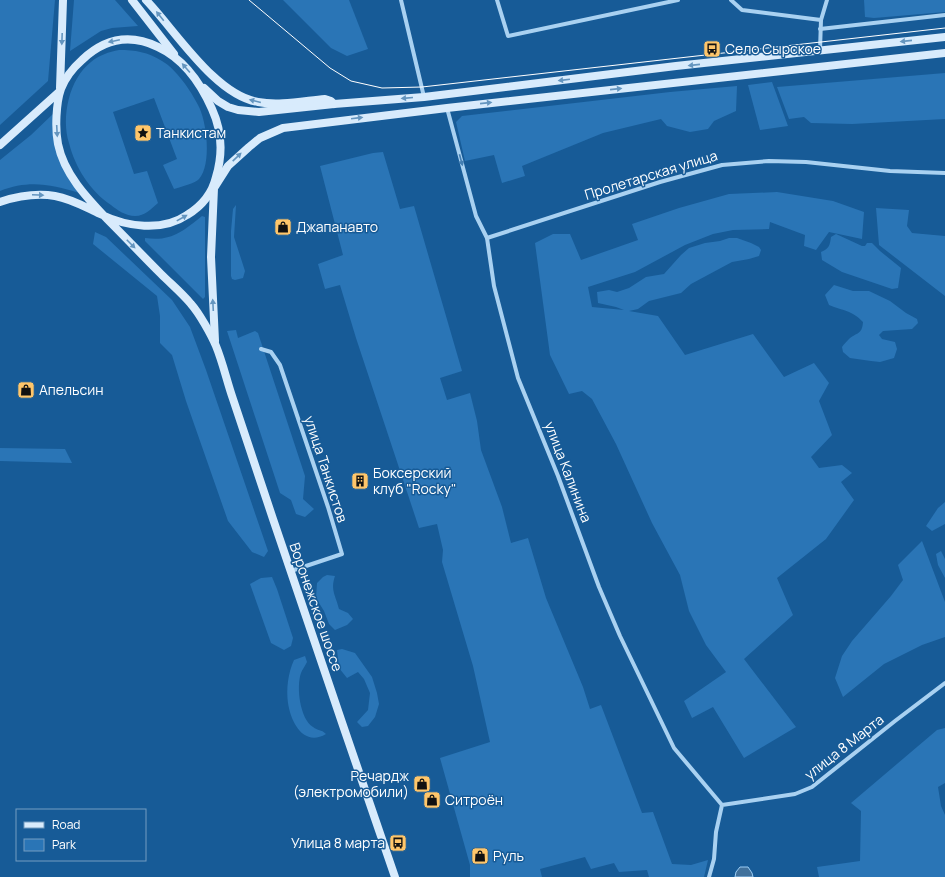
<svg xmlns="http://www.w3.org/2000/svg" width="945" height="877" font-family="Manrope,sans-serif">
  <rect width="100%" height="100%" fill="#175b97"/>
  <g fill="#2a75b6">
    <path d="M 0,0 L 55,0 L 48,81 L 0,125 Z"/>
    <path d="M 74,0 L 115,0 L 138,26 L 112,28 L 101,31 L 70,51 Z"/>
    <path d="M 283,0 L 349,0 L 368,49 L 347,56 L 331,48 Z"/>
    <path d="M 864,0 L 945,0 L 945,12 L 874,18 L 865,17 Z"/>
    <path d="M 119,50 C 135,50 148,52 162,61 C 176,69 191,91 198,105 C 207,121 212,165 199,179 C 196,183 180,187 174,189 L 163,165 L 177,159 L 154,98 L 113,112 L 134,174 L 147,171 L 158,203 C 151,209 145,216 135,216 C 126,216 117,210 111,205 C 90,191 75,167 69,143 C 61,117 69,79 91,62 C 99,55 109,52 119,50 Z"/>
    <path d="M 945,73 L 945,119 L 852,124 L 811,123 L 804,117 L 789,119 L 777,87 Z"/>
    <path d="M 772,82 L 788,126 L 760,130 L 748,85 Z"/>
    <path d="M 737,86 L 736,111 L 714,121 L 708,129 L 690,132 L 667,126 L 661,119 L 603,133 L 522,166 L 525,176 L 502,183 L 494,155 L 465,161 L 456,122 L 462,116 L 670,92 Z"/>
    <path d="M 54,113 L 54,130 L 79,193 C 51,184 28,180 0,191 L 0,160 L 31,135 Z"/>
    <path d="M 383,152 L 400,209 L 414,206 L 462,371 L 440,378 L 447,400 L 470,393 L 477,421 L 481,450 L 502,507 L 511,543 L 528,538 L 546,598 L 583,687 L 590,709 L 601,705 L 642,813 L 653,812 L 672,864 L 691,865 L 708,860 L 704,877 L 649,877 L 647,870 L 619,872 L 614,863 L 591,869 L 585,857 L 540,869 L 542,877 L 470,877 L 470,865 L 440,758 L 490,742 L 473,666 L 442,562 L 443,550 L 437,524 L 419,528 L 356,338 L 340,285 L 325,289 L 318,264 L 343,255 L 320,166 L 373,153 Z"/>
    <path d="M 777,192 L 833,201 L 864,212 L 862,239 L 829,232 L 816,250 L 804,246 L 805,235 L 770,222 L 769,229 L 733,230 L 713,234 L 685,245 L 635,272 L 588,287 L 592,307 L 624,310 L 616,307 L 598,303 L 597,292 L 609,290 L 617,292 L 629,288 L 646,277 L 664,274 L 681,255 L 689,248 L 705,243 L 720,241 L 729,238 L 737,238 L 751,243 L 759,247 L 761,250 L 759,256 L 749,259 L 732,262 L 691,284 L 681,293 L 649,301 L 638,309 L 629,311 L 658,316 L 685,355 L 753,334 L 784,377 L 814,363 L 829,383 L 819,401 L 832,435 L 811,457 L 819,468 L 842,465 L 852,473 L 841,482 L 854,500 L 826,539 L 777,578 L 793,615 L 744,659 L 796,727 L 744,758 L 713,707 L 692,718 L 684,701 L 726,672 L 706,645 L 689,611 L 680,575 L 652,523 L 616,444 L 592,399 L 582,391 L 569,394 L 550,355 L 535,243 L 553,234 L 570,234 L 581,260 L 638,240 L 632,224 L 679,208 L 729,194 Z"/>
    <path d="M 236,205 L 234,237 L 245,271 L 243,278 L 235,280 L 232,279 L 231,276 L 231,231 L 233,209 Z"/>
    <path d="M 876,208 L 909,210 L 907,226 L 912,233 L 945,236 L 945,296 L 879,245 Z"/>
    <path d="M 202,216 L 205,217 L 205,297 L 203,299 L 145,241 L 145,238 C 171,242 183,231 202,216 Z"/>
    <path d="M 95,232 L 106,237 L 172,300 L 190,327 L 206,370 L 268,551 L 264,557 L 252,552 L 228,521 L 186,401 L 172,355 L 160,343 L 160,316 L 157,296 L 93,244 Z"/>
    <path d="M 836,234 L 862,246 L 865,246 L 867,243 L 872,243 L 880,251 L 901,268 L 898,288 L 892,289 L 842,272 L 822,260 L 821,252 C 829,249 830,245 831,237 Z"/>
    <path d="M 834,285 L 853,291 L 869,291 L 890,301 L 906,313 L 917,319 L 918,323 L 912,329 L 883,331 L 879,335 L 882,339 L 895,342 L 897,349 L 894,358 L 880,362 L 871,361 L 850,358 L 843,352 L 842,347 C 844,344 847,341 849,339 C 857,332 862,335 863,322 C 852,310 843,311 829,305 L 825,295 Z"/>
    <path d="M 236,330 L 238,338 L 255,331 L 258,333 L 305,476 L 303,499 L 314,509 L 305,517 L 296,514 L 291,500 L 280,493 L 227,331 Z"/>
    <path d="M 0,448 L 65,449 L 72,463 L 0,461 Z"/>
    <path d="M 945,502 L 945,524 L 932,531 L 926,526 L 938,508 Z"/>
    <path d="M 922,541 L 945,602 L 945,637 L 922,645 L 884,664 L 843,697 L 835,678 L 842,656 L 852,641 L 891,596 L 903,580 L 898,565 Z"/>
    <path d="M 941,551 L 945,559 L 945,578 L 938,565 L 936,554 Z"/>
    <path d="M 327,575 L 335,576 C 330,590 336,596 339,609 L 348,613 L 353,619 L 347,625 L 335,630 L 329,624 L 324,611 L 316,598 L 317,583 L 323,577 Z"/>
    <path d="M 272,577 L 277,589 L 293,638 L 291,646 L 284,650 L 271,643 L 250,584 L 261,578 Z"/>
    <path d="M 342,649 L 355,653 L 372,677 L 377,693 L 379,704 L 375,717 L 368,726 L 362,727 L 357,722 L 368,710 L 370,693 L 364,679 L 358,672 L 347,678 L 339,668 L 337,650 Z"/>
    <path d="M 305,656 L 307,662 C 305,666 302,670 301,673 C 296,687 300,719 313,727 C 318,731 321,729 326,734 C 304,747 291,723 288,703 C 286,689 288,673 294,660 Z"/>
    <path d="M 945,728 L 945,783 L 938,787 L 941,806 L 945,815 L 945,877 L 819,877 L 817,867 L 860,861 L 861,811 L 851,803 L 937,730 Z"/>
  </g>
  <path fill="#41719c" stroke="#9ccdf4" d="M 740,867 L 748,867 L 752,873 L 753,877 L 735,877 L 736,872 Z"/>
  <g fill="none" stroke-linecap="round" stroke-linejoin="round">
    <g stroke="#a9d1f1" stroke-width="4">
      <path d="M 401,0 L 424,97"/>
      <path d="M 497,0 L 508,36 L 678,0"/>
      <path d="M 731,0 L 742,10 L 821,20"/>
      <path d="M 820,29 L 945,15"/>
      <path d="M 820,50 L 821,20 L 827,0"/>
      <path d="M 447,108 L 476,216 L 487,238 L 494,286 L 518,378 L 558,476 L 599,587 L 620,636 L 674,748 L 722,805"/>
      <path d="M 487,238 L 660,182 L 722,165 L 769,161 L 806,162 L 890,171 L 945,173"/>
      <path d="M 261,349 L 271,352 L 280,365 L 328,507 L 342,554 L 291,571"/>
      <path d="M 709,877 L 714,859 L 716,832 L 722,805 L 795,794 L 812,787 L 895,721 L 945,683"/>
    </g>
    <g stroke="#d8ebfc" stroke-width="8">
      <path d="M 132,0 L 174,54"/>
      <path d="M 146,0 C 175,30 215,95 258,102 C 279,106 303,101 325,99 L 331,101 L 334,104"/>
      <path d="M 60,88 L 63,0"/>
      <path d="M 204,88 L 218,101 L 228,107 L 238,110 L 259,112 L 334,104 L 424,97 L 676,66 L 945,37"/>
      <path d="M 0,145 L 59,92"/>
      <path d="M 0,202 C 18,196 36,193 55,196 C 72,199 85,207 100,214 C 127,227 162,232 187,215 C 202,206 212,194 216,177 C 223,154 222,131 212,109 C 201,84 184,59 158,47 C 129,33 104,39 82,60 C 73,68 65,78 61,89 C 56,103 55,129 58,144 C 64,174 87,198 107,219 C 125,237 143,256 161,274 C 171,284 182,293 191,304 C 199,313 211,334 216,346 C 223,363 227,382 233,399 C 246,439 260,479 273,519 C 313,638 354,758 395,877"/>
      <path d="M 215,341 L 211,257 L 214,188 L 228,166 L 249,147 L 260,138 L 283,128 L 447,108 L 945,53"/>
    </g>
    <path stroke="#fff" stroke-width="1" d="M 249,0 L 330,68 L 351,81 L 382,88 L 422,87 L 945,28"/>
  </g>
  <defs><path id="oneway-solid" d="M-6-.8H1V-3.2L6.5 0L1 3.2V.8H-6Z"/></defs>
  <g fill="#6495bf">
    <use href="#oneway-solid" transform="translate(160 16) rotate(-129)"/>
    <use href="#oneway-solid" transform="translate(62 39) rotate(92)"/>
    <use href="#oneway-solid" transform="translate(114 41) rotate(168)"/>
    <use href="#oneway-solid" transform="translate(906 41) rotate(174)"/>
    <use href="#oneway-solid" transform="translate(694 65) rotate(174)"/>
    <use href="#oneway-solid" transform="translate(186 68) rotate(-131)"/>
    <use href="#oneway-solid" transform="translate(564 80) rotate(173)"/>
    <use href="#oneway-solid" transform="translate(616 89) rotate(-6)"/>
    <use href="#oneway-solid" transform="translate(407 98) rotate(175)"/>
    <use href="#oneway-solid" transform="translate(255 101) rotate(-166)"/>
    <use href="#oneway-solid" transform="translate(486 103) rotate(-6)"/>
    <use href="#oneway-solid" transform="translate(357 118) rotate(-7)"/>
    <use href="#oneway-solid" transform="translate(57 131) rotate(87)"/>
    <use href="#oneway-solid" transform="translate(237 157) rotate(-44)"/>
    <use href="#oneway-solid" transform="translate(38 195) rotate(2)"/>
    <use href="#oneway-solid" transform="translate(182 218) rotate(-29)"/>
    <use href="#oneway-solid" transform="translate(131 244) rotate(45)"/>
    <use href="#oneway-solid" transform="translate(213 305) rotate(-93)"/>
  </g>
  <use fill="#437eb2" href="#oneway-solid" transform="translate(461 160) rotate(75)"/>
  <defs>
    <symbol id="bus-square" viewBox="-11 -11 22 22"><rect x="-9" y="-9" width="18" height="18" rx="4" fill="#ffc66a" stroke="#175b97"/><path d="M-5-6H5V4H4V6H2V4H-2V6H-4V4H-5ZM-3.5-4V0h7V-4ZM-3.5 1.2v1.5H-2V1.2ZM2 1.2v1.5H3.5V1.2Z" fill="#111"/></symbol>
    <symbol id="sight-square" viewBox="-11 -11 22 22"><rect x="-9" y="-9" width="18" height="18" rx="4" fill="#ffc66a" stroke="#175b97"/><path d="M0-6L1.8-2.2L6-1.7L2.9 1.2L3.7 5.4L0 3.3L-3.7 5.4L-2.9 1.2L-6-1.7L-1.8-2.2Z" fill="#111"/></symbol>
    <symbol id="shop-square" viewBox="-11 -11 22 22"><rect x="-9" y="-9" width="18" height="18" rx="4" fill="#ffc66a" stroke="#175b97"/><path d="M-5-2.5h2.3a2.7 3.5 0 0 1 5.4 0H5L5.5 6h-11ZM-1.5-2.5h3a1.5 2.3 0 0 0-3 0Z" fill="#111"/></symbol>
    <symbol id="building-square" viewBox="-11 -11 22 22"><rect x="-9" y="-9" width="18" height="18" rx="4" fill="#ffc66a" stroke="#175b97"/><path d="M-4-6H4V6H1V3H-1V6H-4ZM-2.5-4.3h1.7v1.8h-1.7ZM.8-4.3h1.7v1.8H.8ZM-2.5-1h1.7V.8h-1.7ZM.8-1h1.7V.8H.8Z" fill="#111"/></symbol>
  </defs>
  <g fill-rule="evenodd">
    <use href="#bus-square" x="702" y="39" width="20" height="20"/>
    <use href="#sight-square" x="133" y="123" width="20" height="20"/>
    <use href="#shop-square" x="273" y="217" width="20" height="20"/>
    <use href="#shop-square" x="16" y="380" width="20" height="20"/>
    <use href="#building-square" x="350" y="471" width="20" height="20"/>
    <use href="#shop-square" x="412" y="774" width="20" height="20"/>
    <use href="#shop-square" x="422" y="790" width="20" height="20"/>
    <use href="#bus-square" x="388" y="833" width="20" height="20"/>
    <use href="#shop-square" x="470" y="846" width="20" height="20"/>
  </g>
  <g text-anchor="middle" stroke-width="3" stroke-linejoin="round" paint-order="stroke">
    <g font-size="14" fill="#fff" stroke="#175b97" text-anchor="start">
      <text x="725" y="54">Село Сырское</text>
      <text x="156" y="138">Танкистам</text>
      <text x="296" y="232">Джапанавто</text>
      <text x="39" y="395">Апельсин</text>
      <text x="373" y="478">Боксерский<tspan x="373" dy="16">клуб "Rocky"</tspan></text>
      <text x="409" y="781" text-anchor="end">Речардж<tspan x="409" dy="16">(электромобили)</tspan></text>
      <text x="445" y="805">Ситроён</text>
      <text x="385" y="848" text-anchor="end">Улица 8 марта</text>
      <text x="493" y="861">Руль</text>
    </g>
    <g font-size="14" fill="#fff" stroke="#175b97">
      <text transform="translate(651 175) rotate(-17)" y="5">Пролетарская улица</text>
      <text transform="translate(326 469) rotate(72)" y="5">улица Танкистов</text>
      <text transform="translate(568 472) rotate(69)" y="5">улица Калинина</text>
      <text transform="translate(316 607) rotate(71)" y="5">Воронежское шоссе</text>
      <text transform="translate(844 747) rotate(-38)" y="5">улица 8 Марта</text>
    </g>
  </g>
  <rect x="16" y="809" width="130" height="52" fill="#175b97" stroke="#749dc1"/>
  <rect x="24" y="822" width="20" height="6" fill="#d8ebfc" stroke="#749dc1"/>
  <text x="52" y="829" font-size="12" fill="#ffffff">Road</text>
  <rect x="24" y="839" width="20" height="12" fill="#2a75b6" stroke="#749dc1"/>
  <text x="52" y="849" font-size="12" fill="#ffffff">Park</text>
</svg>
